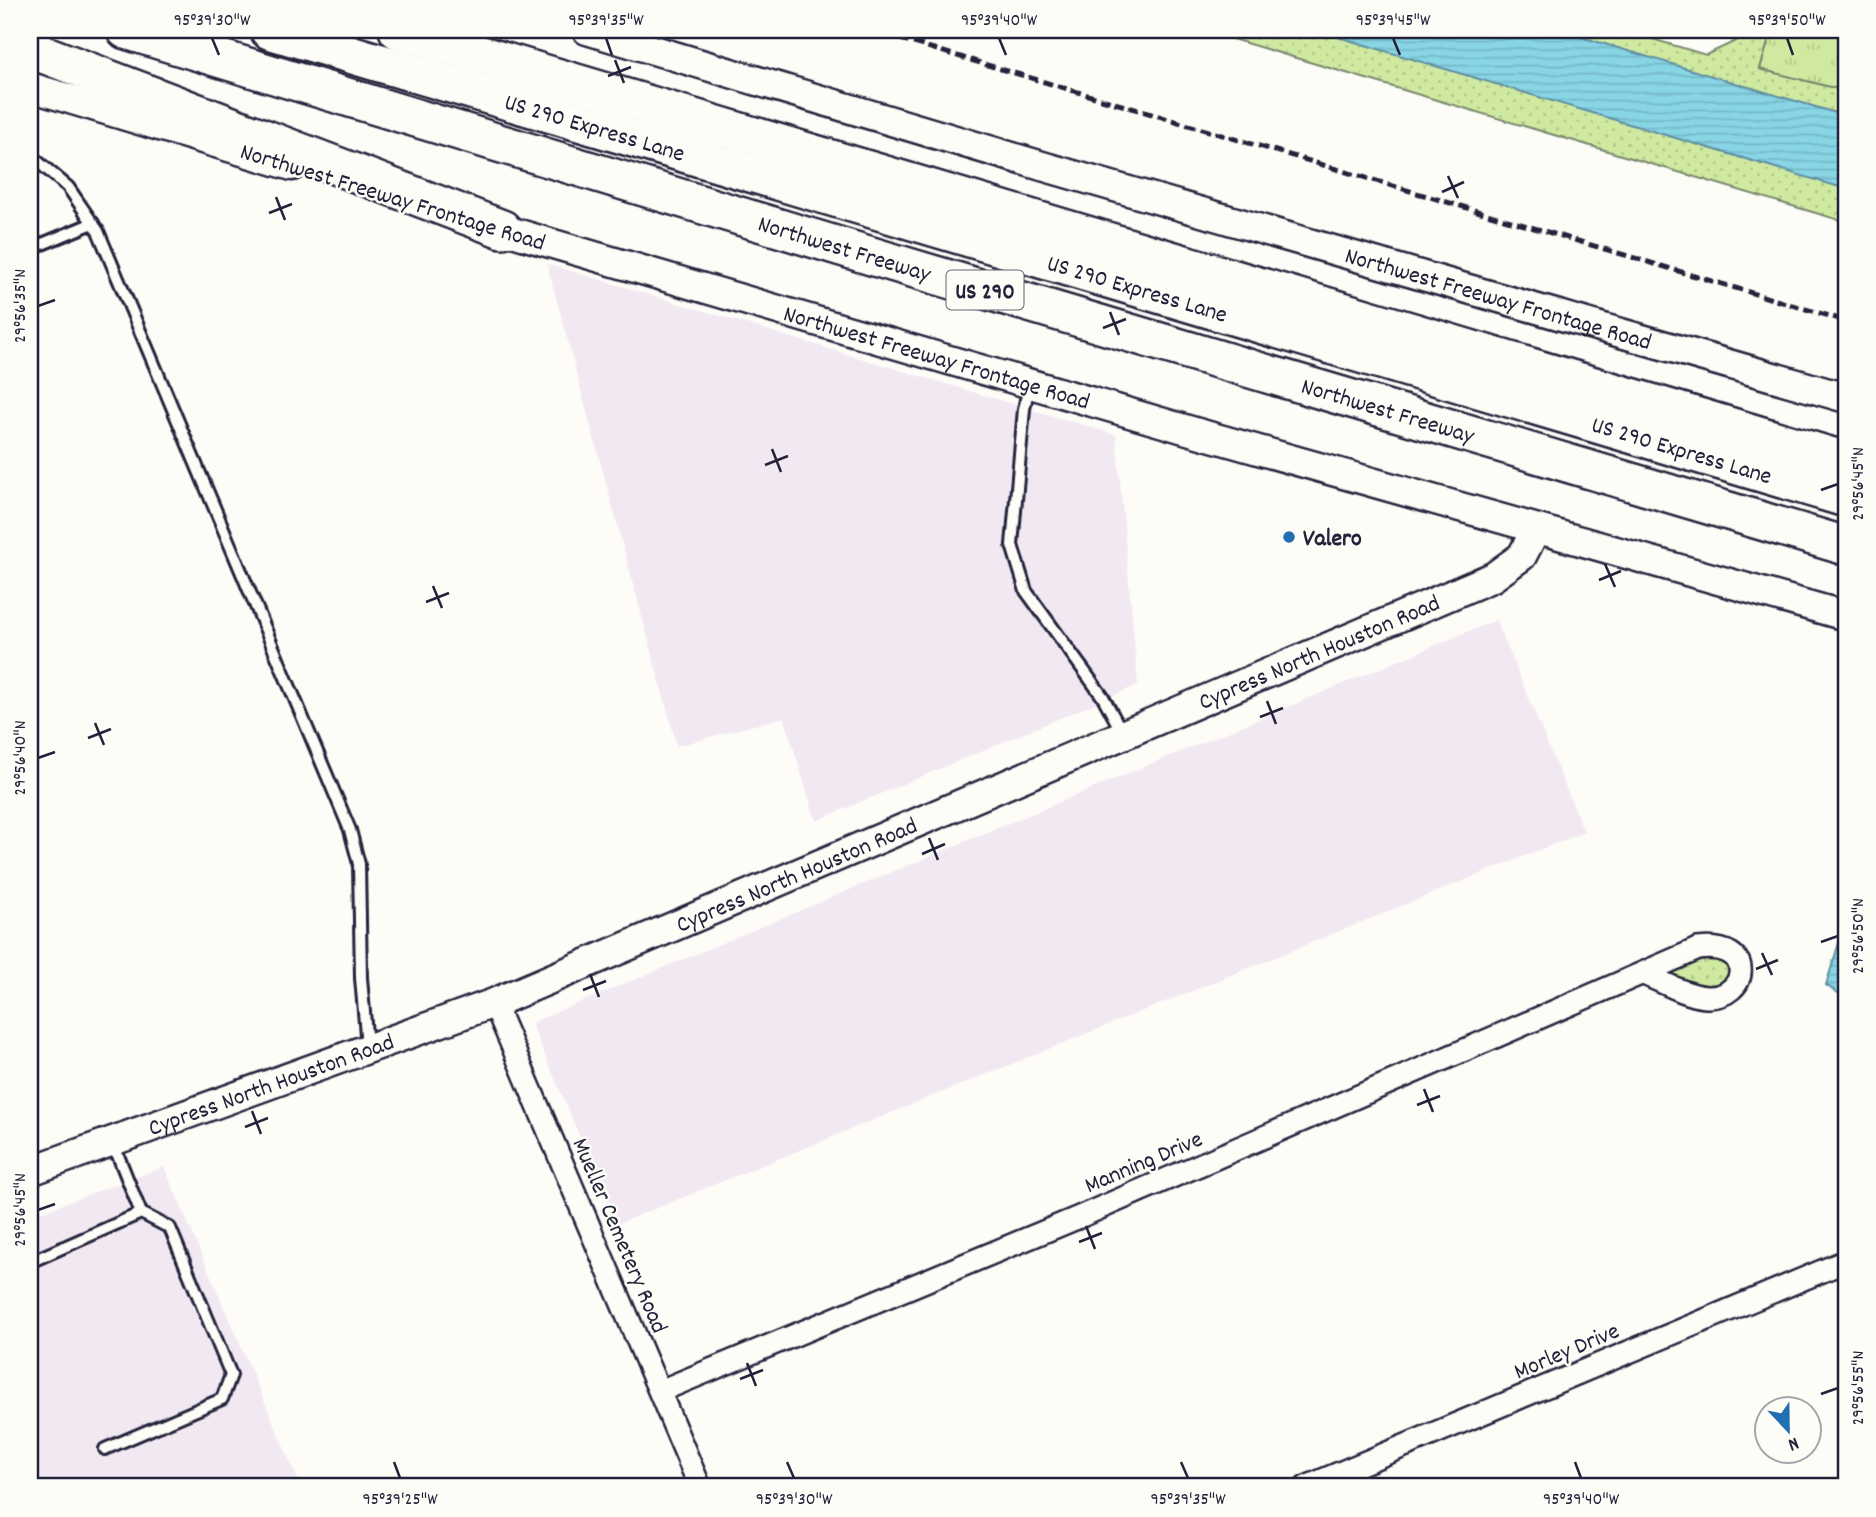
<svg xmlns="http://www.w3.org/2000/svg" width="1876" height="1517" font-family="Dekko,sans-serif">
  <defs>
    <pattern id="grass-dots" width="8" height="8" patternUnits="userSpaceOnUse" patternTransform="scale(1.75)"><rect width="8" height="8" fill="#cfeaa0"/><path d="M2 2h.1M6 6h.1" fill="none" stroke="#b1c88b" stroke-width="1.8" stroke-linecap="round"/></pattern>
    <pattern id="park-tufts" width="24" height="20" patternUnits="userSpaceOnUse" patternTransform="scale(1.75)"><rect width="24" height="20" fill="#cfeaa0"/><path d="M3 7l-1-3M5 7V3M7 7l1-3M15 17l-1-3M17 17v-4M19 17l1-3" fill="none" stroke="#b1c88b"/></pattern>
    <pattern id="water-rules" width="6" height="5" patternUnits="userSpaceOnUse" patternTransform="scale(1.75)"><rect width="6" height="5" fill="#87d5e5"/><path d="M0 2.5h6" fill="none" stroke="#74b7c5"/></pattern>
  </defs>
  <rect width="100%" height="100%" fill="#fdfcf7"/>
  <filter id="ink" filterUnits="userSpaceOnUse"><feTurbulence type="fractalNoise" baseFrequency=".0143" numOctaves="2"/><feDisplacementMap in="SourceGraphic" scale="14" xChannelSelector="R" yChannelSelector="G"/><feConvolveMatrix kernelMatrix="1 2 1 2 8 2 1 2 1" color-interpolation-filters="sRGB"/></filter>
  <g filter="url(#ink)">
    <g fill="#f1e8f2">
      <path d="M 547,264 L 1116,435 L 1138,685 L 816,821 L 784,717 L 677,746 Z"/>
      <path d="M 1496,620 L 1584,832 L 617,1224 L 531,1023 Z"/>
      <path d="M 164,1167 L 301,1487 L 30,1487 L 30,1216 Z"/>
    </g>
    <g fill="url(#grass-dots)" stroke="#78866e" stroke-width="2">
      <path d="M 1202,30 L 1622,30 L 1706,55 L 1759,30 L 1772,30 L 1760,69 L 1846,91 L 1846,222 Z"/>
      <path d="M 1717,954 L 1733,969 L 1730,980 L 1708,989 L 1676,978 L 1672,972 L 1677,967 Z"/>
    </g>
    <path fill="url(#park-tufts)" stroke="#78866e" stroke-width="2" d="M 1772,30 L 1846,30 L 1846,91 L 1760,69 Z"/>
    <g fill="url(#water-rules)" stroke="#5f8da1" stroke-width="2">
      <path d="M 1315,30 L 1558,30 L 1846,116 L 1846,189 Z"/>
      <path d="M 1846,920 L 1846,998 L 1826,985 Z"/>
    </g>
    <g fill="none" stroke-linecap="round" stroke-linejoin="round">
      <defs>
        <g id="service">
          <path d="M 30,155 L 68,187 L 98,231 L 350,830 L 359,864 L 361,978 L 367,1046"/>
          <path d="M 30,249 L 93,223"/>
          <path d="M 1029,386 L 1024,409 L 1012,545 L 1026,591 L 1103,697 L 1122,732"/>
          <path d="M 30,1262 L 141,1213"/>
          <path d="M 105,1449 L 222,1399 L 231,1375 L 170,1228 L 141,1213 L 113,1143"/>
        </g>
        <g id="minor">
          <path d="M 494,1003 L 700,1487"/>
          <path d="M 660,1391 L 1077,1218 L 1698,949 C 1757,941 1749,999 1706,997 C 1685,995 1663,982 1644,974"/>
          <path d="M 1306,1487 L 1846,1261"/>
        </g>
        <g id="secondary">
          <path id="s1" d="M 587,30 L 1042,166 L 1846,398"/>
          <path d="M 30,87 L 292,166"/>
          <path id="s2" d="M 485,224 L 1198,433 L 1846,616"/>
          <path id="s3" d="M 30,1171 L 494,1003 L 1493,577 L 1522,556 L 1536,529"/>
        </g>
        <g id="motorway">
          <path id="s4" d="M 126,30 L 878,258 L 1846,546"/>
          <path id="s5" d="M 269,30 L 1846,498"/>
          <path d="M 398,30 L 1846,461"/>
          <path d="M 30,49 L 502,229"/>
        </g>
      </defs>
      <use href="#service" stroke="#22223b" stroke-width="16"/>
      <use href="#minor" stroke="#22223b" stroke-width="26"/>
      <use href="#secondary" stroke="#22223b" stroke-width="33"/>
      <use href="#motorway" stroke="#22223b" stroke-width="42"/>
      <use href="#service" stroke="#fdfcf7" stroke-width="10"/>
      <use href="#minor" stroke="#fdfcf7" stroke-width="21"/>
      <use href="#secondary" stroke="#fdfcf7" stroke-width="28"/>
      <use href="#motorway" stroke="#fdfcf7" stroke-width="37"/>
      <path stroke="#22223b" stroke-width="5" stroke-dasharray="10 5" stroke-linecap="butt" d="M 870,30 L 1846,321"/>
    </g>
  </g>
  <path fill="none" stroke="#22223b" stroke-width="2.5" d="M 212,38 L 219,55M 606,38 L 612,55M 999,38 L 1006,55M 1393,38 L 1400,55M 1787,38 L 1793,55M 615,60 L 624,83M 608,76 L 631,67M 1448,176 L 1458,198M 1442,192 L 1464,182M 276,197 L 285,220M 269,213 L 292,204M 38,306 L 55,300M 1110,312 L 1119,335M 1103,328 L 1126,319M 772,449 L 781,472M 765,465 L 788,456M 1821,490 L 1838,484M 1605,564 L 1615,587M 1599,580 L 1621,571M 433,586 L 442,608M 426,602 L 449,593M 1267,701 L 1276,724M 1260,717 L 1283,708M 95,723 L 104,745M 88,738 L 111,729M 38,758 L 55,752M 929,838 L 938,860M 922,854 L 945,844M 1821,942 L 1838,936M 1762,953 L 1772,975M 1756,969 L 1778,960M 590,974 L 599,997M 583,990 L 606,981M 1424,1089 L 1433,1112M 1417,1105 L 1440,1096M 252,1111 L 261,1134M 245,1127 L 268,1118M 38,1210 L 55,1204M 1086,1226 L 1095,1249M 1079,1242 L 1102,1233M 747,1363 L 756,1386M 740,1379 L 763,1370M 1821,1394 L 1838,1388M 394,1462 L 400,1478M 787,1462 L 794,1478M 1181,1462 L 1188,1478M 1575,1462 L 1581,1478"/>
  <circle fill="#1f6fb2" stroke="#fdfcf7" stroke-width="2.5" cx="1289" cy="537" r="7"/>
  <g text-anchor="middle" stroke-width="5" stroke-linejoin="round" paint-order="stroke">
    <rect fill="#fdfcf7" stroke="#646373" stroke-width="2" x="946.5" y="270.5" width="77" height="39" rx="5"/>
    <g font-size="23" font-weight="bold" fill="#22223b">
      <text x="985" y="298">US 290</text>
    </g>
    <g font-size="24" fill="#22223b" stroke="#fdfcf7">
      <text dy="8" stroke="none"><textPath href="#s5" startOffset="340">US 290 Express Lane</textPath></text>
      <text transform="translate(393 196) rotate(17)" y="8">Northwest Freeway Frontage Road</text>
      <text dy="8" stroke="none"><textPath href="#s4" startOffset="751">Northwest Freeway</textPath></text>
      <text dy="8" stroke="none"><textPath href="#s5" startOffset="906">US 290 Express Lane</textPath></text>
      <text dy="8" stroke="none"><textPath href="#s1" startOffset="950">Northwest Freeway Frontage Road</textPath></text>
      <text dy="8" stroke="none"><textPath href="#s2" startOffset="471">Northwest Freeway Frontage Road</textPath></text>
      <text dy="8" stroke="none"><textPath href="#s4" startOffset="1318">Northwest Freeway</textPath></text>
      <text dy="8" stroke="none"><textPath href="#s5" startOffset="1474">US 290 Express Lane</textPath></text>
      <text dy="8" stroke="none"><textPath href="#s3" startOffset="1390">Cypress North Houston Road</textPath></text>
      <text dy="8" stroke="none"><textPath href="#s3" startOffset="822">Cypress North Houston Road</textPath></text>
      <text dy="8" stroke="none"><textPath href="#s3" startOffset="256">Cypress North Houston Road</textPath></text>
      <text transform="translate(1143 1161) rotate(-23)" y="8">Manning Drive</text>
      <text transform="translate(621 1235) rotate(67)" y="8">Mueller Cemetery Road</text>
      <text transform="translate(1566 1350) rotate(-23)" y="8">Morley Drive</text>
    </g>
    <g font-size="24" font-weight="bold" fill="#22223b" stroke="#fdfcf7" text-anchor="start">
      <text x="1303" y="545">Valero</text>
    </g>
  </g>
  <rect width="1876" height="1517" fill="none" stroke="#fdfcf7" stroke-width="77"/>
  <g transform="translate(1788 1430) rotate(158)"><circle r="33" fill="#fdfcf7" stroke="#a5a5ac" stroke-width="2"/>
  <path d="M0-5L12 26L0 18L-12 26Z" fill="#1f6fb2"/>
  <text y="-10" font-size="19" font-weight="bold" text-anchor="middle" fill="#22223b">N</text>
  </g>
  <rect x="38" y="38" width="1800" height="1440" fill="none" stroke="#22223b" stroke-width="2.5"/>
  <g font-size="18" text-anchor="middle" fill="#22223b">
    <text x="212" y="25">95°39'30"W</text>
    <text x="606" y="25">95°39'35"W</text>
    <text x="999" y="25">95°39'40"W</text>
    <text x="1393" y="25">95°39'45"W</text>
    <text x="1787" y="25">95°39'50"W</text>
    <text transform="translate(19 306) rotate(-90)" y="6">29°56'35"N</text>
    <text transform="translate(1857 484) rotate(-90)" y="6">29°56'45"N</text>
    <text transform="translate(19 758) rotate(-90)" y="6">29°56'40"N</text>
    <text transform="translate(1857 936) rotate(-90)" y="6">29°56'50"N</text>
    <text transform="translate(19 1210) rotate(-90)" y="6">29°56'45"N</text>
    <text transform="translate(1857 1388) rotate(-90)" y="6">29°56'55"N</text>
    <text x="400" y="1504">95°39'25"W</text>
    <text x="794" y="1504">95°39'30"W</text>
    <text x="1188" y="1504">95°39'35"W</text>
    <text x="1581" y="1504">95°39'40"W</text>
  </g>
</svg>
